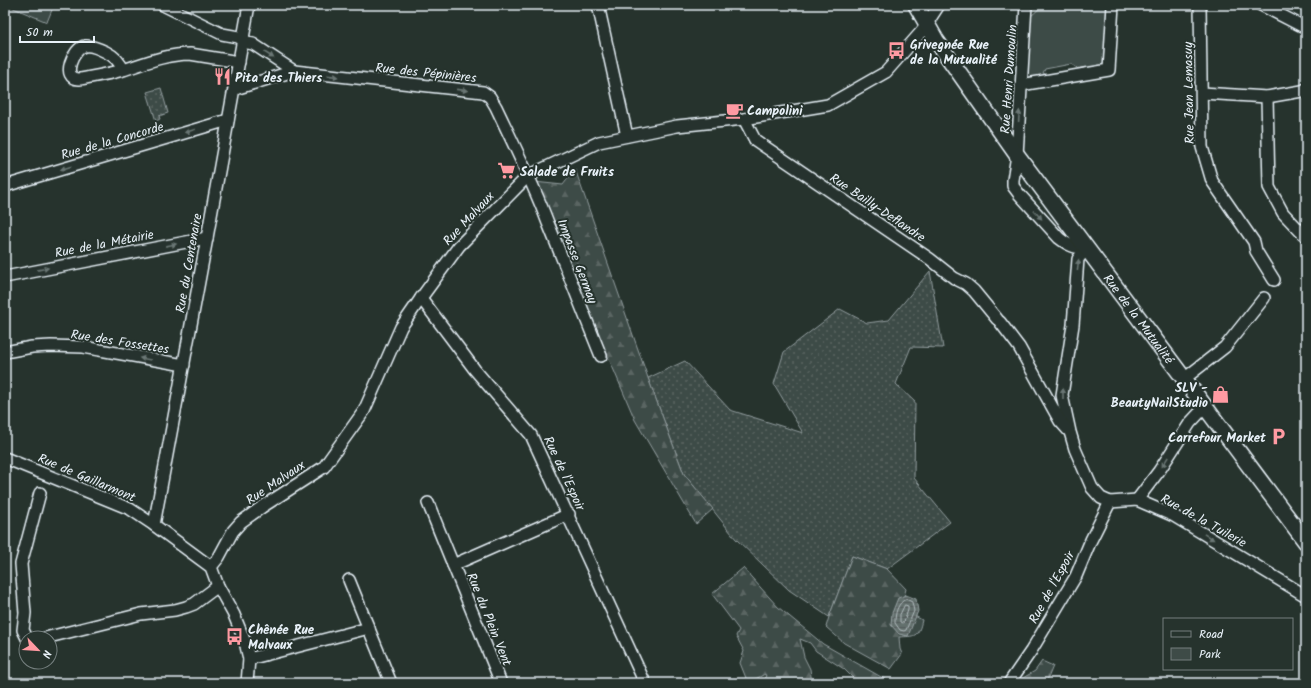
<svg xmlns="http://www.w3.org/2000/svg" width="1311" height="688" font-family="Kalam,sans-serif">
  <defs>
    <pattern id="grass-dots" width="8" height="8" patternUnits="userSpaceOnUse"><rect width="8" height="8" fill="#3e4b47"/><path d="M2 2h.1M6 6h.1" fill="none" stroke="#5a6562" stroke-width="1.8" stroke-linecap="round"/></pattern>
    <pattern id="forest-firs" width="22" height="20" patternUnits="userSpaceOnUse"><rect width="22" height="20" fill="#3e4b47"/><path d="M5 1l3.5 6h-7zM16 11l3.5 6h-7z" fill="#5a6562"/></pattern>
    <pattern id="water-rules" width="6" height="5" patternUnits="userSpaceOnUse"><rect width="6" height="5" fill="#636f6d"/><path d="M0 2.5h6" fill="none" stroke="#535a5a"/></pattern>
  </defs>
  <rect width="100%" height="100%" fill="#26332d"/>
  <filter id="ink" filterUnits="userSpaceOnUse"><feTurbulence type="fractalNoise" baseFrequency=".025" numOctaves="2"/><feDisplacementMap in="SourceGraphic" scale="8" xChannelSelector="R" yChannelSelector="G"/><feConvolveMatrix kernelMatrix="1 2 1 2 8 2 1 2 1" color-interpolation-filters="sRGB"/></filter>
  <g filter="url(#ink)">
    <g fill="url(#grass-dots)" stroke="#939ea0">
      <path d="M 161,88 L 168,113 L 159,116 L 160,119 L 156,121 L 147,92 Z"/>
      <path d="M 930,271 L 943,348 L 911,347 L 896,384 L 915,402 L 914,478 L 950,522 L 887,569 L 852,556 L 829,617 L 789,590 L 736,539 L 684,474 L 648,378 L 685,361 L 730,410 L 803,433 L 774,384 L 784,352 L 840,309 L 867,323 L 889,320 Z"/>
    </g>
    <g fill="url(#forest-firs)" stroke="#939ea0">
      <path d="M 575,169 L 648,378 L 684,474 L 713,509 L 696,524 L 635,420 L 534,182 L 563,185 Z"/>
      <path d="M 852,556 L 887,569 L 906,589 L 902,603 L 906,611 L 922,620 C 918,638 915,636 899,637 L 900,649 L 902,654 L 891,669 L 844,643 L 826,627 L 829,617 Z"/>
      <path d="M 743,568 L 778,607 L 823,644 L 890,682 L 889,683 L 858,683 L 844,669 L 816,651 L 810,643 L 800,639 L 804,657 L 810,669 L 812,683 L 767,683 L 765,674 L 748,683 L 740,663 L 744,651 L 736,636 L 739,630 L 712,594 Z"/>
      <path d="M 1042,661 L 1053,666 L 1046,683 L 1021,683 L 1021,679 L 1035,671 Z"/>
    </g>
    <g fill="#3e4b47" stroke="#939ea0">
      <path d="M 11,5 L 54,5 L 47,22 L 11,7 Z"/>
      <path d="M 1041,5 L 1105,5 L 1108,9 L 1105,62 C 1098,69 1091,70 1082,71 L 1071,64 L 1045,69 L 1043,73 L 1050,77 L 1030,79 L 1026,73 L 1030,17 L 1041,7 Z"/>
    </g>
    <path fill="url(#water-rules)" stroke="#98a3a5" d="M 906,595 L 916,599 L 918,611 L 908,636 L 899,634 L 891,625 L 892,613 L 898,598 Z"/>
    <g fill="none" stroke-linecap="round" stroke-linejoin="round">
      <g stroke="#b3bdc0" stroke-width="1">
        <path d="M 906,599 L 912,602 L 914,611 L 906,630 L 904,631 L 900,630 L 895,623 C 895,614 897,603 906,599 Z"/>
        <path d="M 905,605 L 908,606 L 908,610 L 904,622 L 902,623 L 900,622 L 900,615 Z"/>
      </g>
      <defs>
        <g id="street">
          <path d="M 163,5 L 222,34 L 244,38"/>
          <path d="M 598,5 L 627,136"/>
          <path d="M 1026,5 L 1017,155 L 1013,180 L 1013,186 L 1019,194 L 1059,238 C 1069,246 1074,247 1086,249"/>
          <path d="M 1200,5 L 1202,147 L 1212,181 L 1254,242 L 1256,251 L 1274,280"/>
          <path d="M 1261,5 L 1306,28"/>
          <path d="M 243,42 L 253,44 L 294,71"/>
          <path d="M 123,70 C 120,61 114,56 106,52 C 100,49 92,45 85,46 C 74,47 59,80 80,79 C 95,76 109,74 123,70 C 145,63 167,54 190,54 L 239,62"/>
          <path d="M 1021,85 L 1109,70 L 1113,5"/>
          <path d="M 235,89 L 294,71 L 483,92 L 490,97 L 496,107 C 514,145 533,183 548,223 C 566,267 583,312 601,356"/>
          <path d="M 1202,93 L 1267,97 L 1302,91 L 1306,89"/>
          <path d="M 1267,97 L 1269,187 L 1283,213 L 1300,231 L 1306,236"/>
          <path d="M 744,119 L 755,140 L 930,259 L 954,278 L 966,284 L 974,291 L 997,319"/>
          <path d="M 5,186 L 228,120"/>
          <path d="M 1086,249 L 1078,259 L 1073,325 L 1062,395 L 1070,432 L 1075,449 L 1092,488 L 1101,498 L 1110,502 L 1137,500 L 1174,516 L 1306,596"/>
          <path d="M 5,277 L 207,238"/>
          <path d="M 421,298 L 475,370 L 531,435 L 645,683"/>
          <path d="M 1000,322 L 1019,347 L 1060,421 L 1068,430"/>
          <path d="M 5,352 L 32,347 L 51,346 L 83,347 L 184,365"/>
          <path d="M 1184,379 L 1225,347 L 1264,298"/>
          <path d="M 5,458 L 130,509 L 154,525 L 211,567 L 218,586 L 234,615 L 245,642 L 249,659 L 247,683"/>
          <path d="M 1137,500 L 1159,471 L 1190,423 L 1204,408"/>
          <path d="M 428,503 L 501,683"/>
          <path d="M 154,525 L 207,238 L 249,5"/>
          <path d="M 453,565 L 569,514"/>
          <path d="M 211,567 L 219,557 L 233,531 L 241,522 L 262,507 L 324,467 L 364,411 L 401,327 L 421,298 L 459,246 L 528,176 L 599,142 L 677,126 L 744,119 L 828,105 L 886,72 L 922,31 L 939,5"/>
          <path d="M 349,580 L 391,683"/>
          <path d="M 27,638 L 23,630 L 25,613 L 21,564 L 40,493"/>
          <path d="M 45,638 L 141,614 L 175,610 L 186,607 L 194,604 L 218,586"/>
          <path d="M 249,659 L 369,628"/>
          <path d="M 1009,683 L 1031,651 L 1076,576 L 1091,540 L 1110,502"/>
        </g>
        <g id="secondary">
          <path id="s1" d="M 916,5 L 936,40 L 1017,155 L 1306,542"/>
        </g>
      </defs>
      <use href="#street" stroke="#e8f1f8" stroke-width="14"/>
      <use href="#secondary" stroke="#e8f1f8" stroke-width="18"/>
      <use href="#street" stroke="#26332d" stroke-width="11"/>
      <use href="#secondary" stroke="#26332d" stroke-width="15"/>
    </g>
    <defs><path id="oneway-solid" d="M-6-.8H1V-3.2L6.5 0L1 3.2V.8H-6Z"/></defs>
    <g fill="#6a7674">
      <use href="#oneway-solid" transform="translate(269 55) rotate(33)"/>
      <use href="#oneway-solid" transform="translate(333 76) rotate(6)"/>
      <use href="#oneway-solid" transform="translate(462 90) rotate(6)"/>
      <use href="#oneway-solid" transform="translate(1019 116) rotate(-86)"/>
      <use href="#oneway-solid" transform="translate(190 131) rotate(164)"/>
      <use href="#oneway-solid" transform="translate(66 168) rotate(164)"/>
      <use href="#oneway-solid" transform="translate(1038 215) rotate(47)"/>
      <use href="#oneway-solid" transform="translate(171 245) rotate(-11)"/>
      <use href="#oneway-solid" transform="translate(1078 265) rotate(-84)"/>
      <use href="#oneway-solid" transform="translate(43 269) rotate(-11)"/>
      <use href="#oneway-solid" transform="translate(145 359) rotate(-170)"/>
      <use href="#oneway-solid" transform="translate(1063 394) rotate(-90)"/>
      <use href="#oneway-solid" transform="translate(1165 462) rotate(122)"/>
      <use href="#oneway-solid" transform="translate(1209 537) rotate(31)"/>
    </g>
  </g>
  <defs>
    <symbol id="bus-bare" viewBox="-9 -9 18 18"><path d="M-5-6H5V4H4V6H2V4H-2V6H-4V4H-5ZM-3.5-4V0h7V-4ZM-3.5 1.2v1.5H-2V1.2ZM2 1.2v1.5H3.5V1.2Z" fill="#ff9aa2" stroke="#26332d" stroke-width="2.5" paint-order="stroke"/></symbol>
    <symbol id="restaurant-bare" viewBox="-9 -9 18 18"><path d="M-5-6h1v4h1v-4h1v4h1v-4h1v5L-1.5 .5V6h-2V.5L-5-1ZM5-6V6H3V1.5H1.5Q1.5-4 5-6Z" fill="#ff9aa2" stroke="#26332d" stroke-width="2.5" paint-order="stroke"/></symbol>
    <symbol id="cafe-bare" viewBox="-9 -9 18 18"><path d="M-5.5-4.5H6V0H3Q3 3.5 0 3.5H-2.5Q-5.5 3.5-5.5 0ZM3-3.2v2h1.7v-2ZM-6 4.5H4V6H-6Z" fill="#ff9aa2" stroke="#26332d" stroke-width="2.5" paint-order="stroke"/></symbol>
    <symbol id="supermarket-bare" viewBox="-9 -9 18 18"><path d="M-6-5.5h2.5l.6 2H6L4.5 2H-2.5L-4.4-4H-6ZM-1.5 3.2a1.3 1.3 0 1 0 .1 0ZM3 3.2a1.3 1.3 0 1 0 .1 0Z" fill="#ff9aa2" stroke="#26332d" stroke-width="2.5" paint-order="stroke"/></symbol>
    <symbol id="shop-bare" viewBox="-9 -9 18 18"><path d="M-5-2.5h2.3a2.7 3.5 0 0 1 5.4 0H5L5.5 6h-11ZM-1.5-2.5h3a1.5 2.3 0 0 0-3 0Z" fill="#ff9aa2" stroke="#26332d" stroke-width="2.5" paint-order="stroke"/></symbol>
    <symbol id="parking-bare" viewBox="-9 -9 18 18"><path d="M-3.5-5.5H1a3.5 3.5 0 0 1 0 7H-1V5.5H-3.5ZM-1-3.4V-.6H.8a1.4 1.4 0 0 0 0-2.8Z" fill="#ff9aa2" stroke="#26332d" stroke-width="2.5" paint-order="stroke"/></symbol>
  </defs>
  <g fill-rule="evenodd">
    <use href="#bus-bare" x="884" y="38" width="25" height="25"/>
    <use href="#restaurant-bare" x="210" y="64" width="25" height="25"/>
    <use href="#cafe-bare" x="722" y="98" width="25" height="25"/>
    <use href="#supermarket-bare" x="494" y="158" width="25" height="25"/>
    <use href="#shop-bare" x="1208" y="382" width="25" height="25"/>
    <use href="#parking-bare" x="1266" y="424" width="25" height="25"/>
    <use href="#bus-bare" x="222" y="624" width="25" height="25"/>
  </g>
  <g text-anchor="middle" stroke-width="4" stroke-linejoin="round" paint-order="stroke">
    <g font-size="13" font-weight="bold" fill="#e8f1f8" stroke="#26332d" text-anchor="start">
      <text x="910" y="49">Grivegnée Rue<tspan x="910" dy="15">de la Mutualité</tspan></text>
      <text x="235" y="82">Pita des Thiers</text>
      <text x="747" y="115">Campolini</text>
      <text x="520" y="176">Salade de Fruits</text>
      <text x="1208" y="392" text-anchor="end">SLV -<tspan x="1208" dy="15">BeautyNailStudio</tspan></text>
      <text x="1266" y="442" text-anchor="end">Carrefour Market</text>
      <text x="248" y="634">Chênée Rue<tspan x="248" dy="15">Malvaux</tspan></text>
    </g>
    <g font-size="13" fill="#e8f1f8" stroke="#26332d">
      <text transform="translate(426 72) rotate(6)" y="5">Rue des Pépinières</text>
      <text transform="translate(1008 79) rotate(-86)" y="5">Rue Henri Dumoulin</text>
      <text transform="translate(1188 93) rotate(-91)" y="5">Rue Jean Lemasuy</text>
      <text transform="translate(112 140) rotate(-16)" y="5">Rue de la Concorde</text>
      <text transform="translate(878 207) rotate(34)" y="5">Rue Bailly-Deflandre</text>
      <text transform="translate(468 218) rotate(-47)" y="5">Rue Malvaux</text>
      <text transform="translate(104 243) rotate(-11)" y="5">Rue de la Métairie</text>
      <text transform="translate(578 261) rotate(69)" y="5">Impasse Germay</text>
      <text transform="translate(188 263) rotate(-80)" y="5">Rue du Centenaire</text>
      <text dy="5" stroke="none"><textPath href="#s1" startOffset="385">Rue de la Mutualité</textPath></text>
      <text transform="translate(120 341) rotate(9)" y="5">Rue des Fossettes</text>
      <text transform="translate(565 473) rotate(65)" y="5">Rue de l'Espoir</text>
      <text transform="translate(87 477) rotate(23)" y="5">Rue de Gaillarmont</text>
      <text transform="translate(275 482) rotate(-34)" y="5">Rue Malvaux</text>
      <text transform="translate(1204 520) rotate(29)" y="5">Rue de la Tuilerie</text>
      <text transform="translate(1051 587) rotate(-61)" y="5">Rue de l'Espoir</text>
      <text transform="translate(490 619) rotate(68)" y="5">Rue du Plein Vent</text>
    </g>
  </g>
  <rect width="1311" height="688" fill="none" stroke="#26332d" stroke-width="20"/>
  <rect x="10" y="10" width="1291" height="668" fill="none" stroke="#e8f1f8" stroke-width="1.5" filter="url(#ink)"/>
  <rect x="1163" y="618" width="130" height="52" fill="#26332d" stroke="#747f7e"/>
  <rect x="1171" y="631" width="20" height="6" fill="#26332d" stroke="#747f7e"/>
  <text x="1199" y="638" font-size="12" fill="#e8f1f8">Road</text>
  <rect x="1171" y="648" width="20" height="12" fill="#3e4b47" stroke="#747f7e"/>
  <text x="1199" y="658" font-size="12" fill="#e8f1f8">Park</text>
  <g transform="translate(38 650) rotate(115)"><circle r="19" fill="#26332d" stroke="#747f7e"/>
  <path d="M0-3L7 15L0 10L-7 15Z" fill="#ff9aa2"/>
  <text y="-6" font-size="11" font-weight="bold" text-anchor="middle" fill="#e8f1f8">N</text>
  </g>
  <path d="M20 36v6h74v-6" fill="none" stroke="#e8f1f8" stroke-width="2"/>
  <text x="26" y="36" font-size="12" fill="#e8f1f8" stroke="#26332d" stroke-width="3" paint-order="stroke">50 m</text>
</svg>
